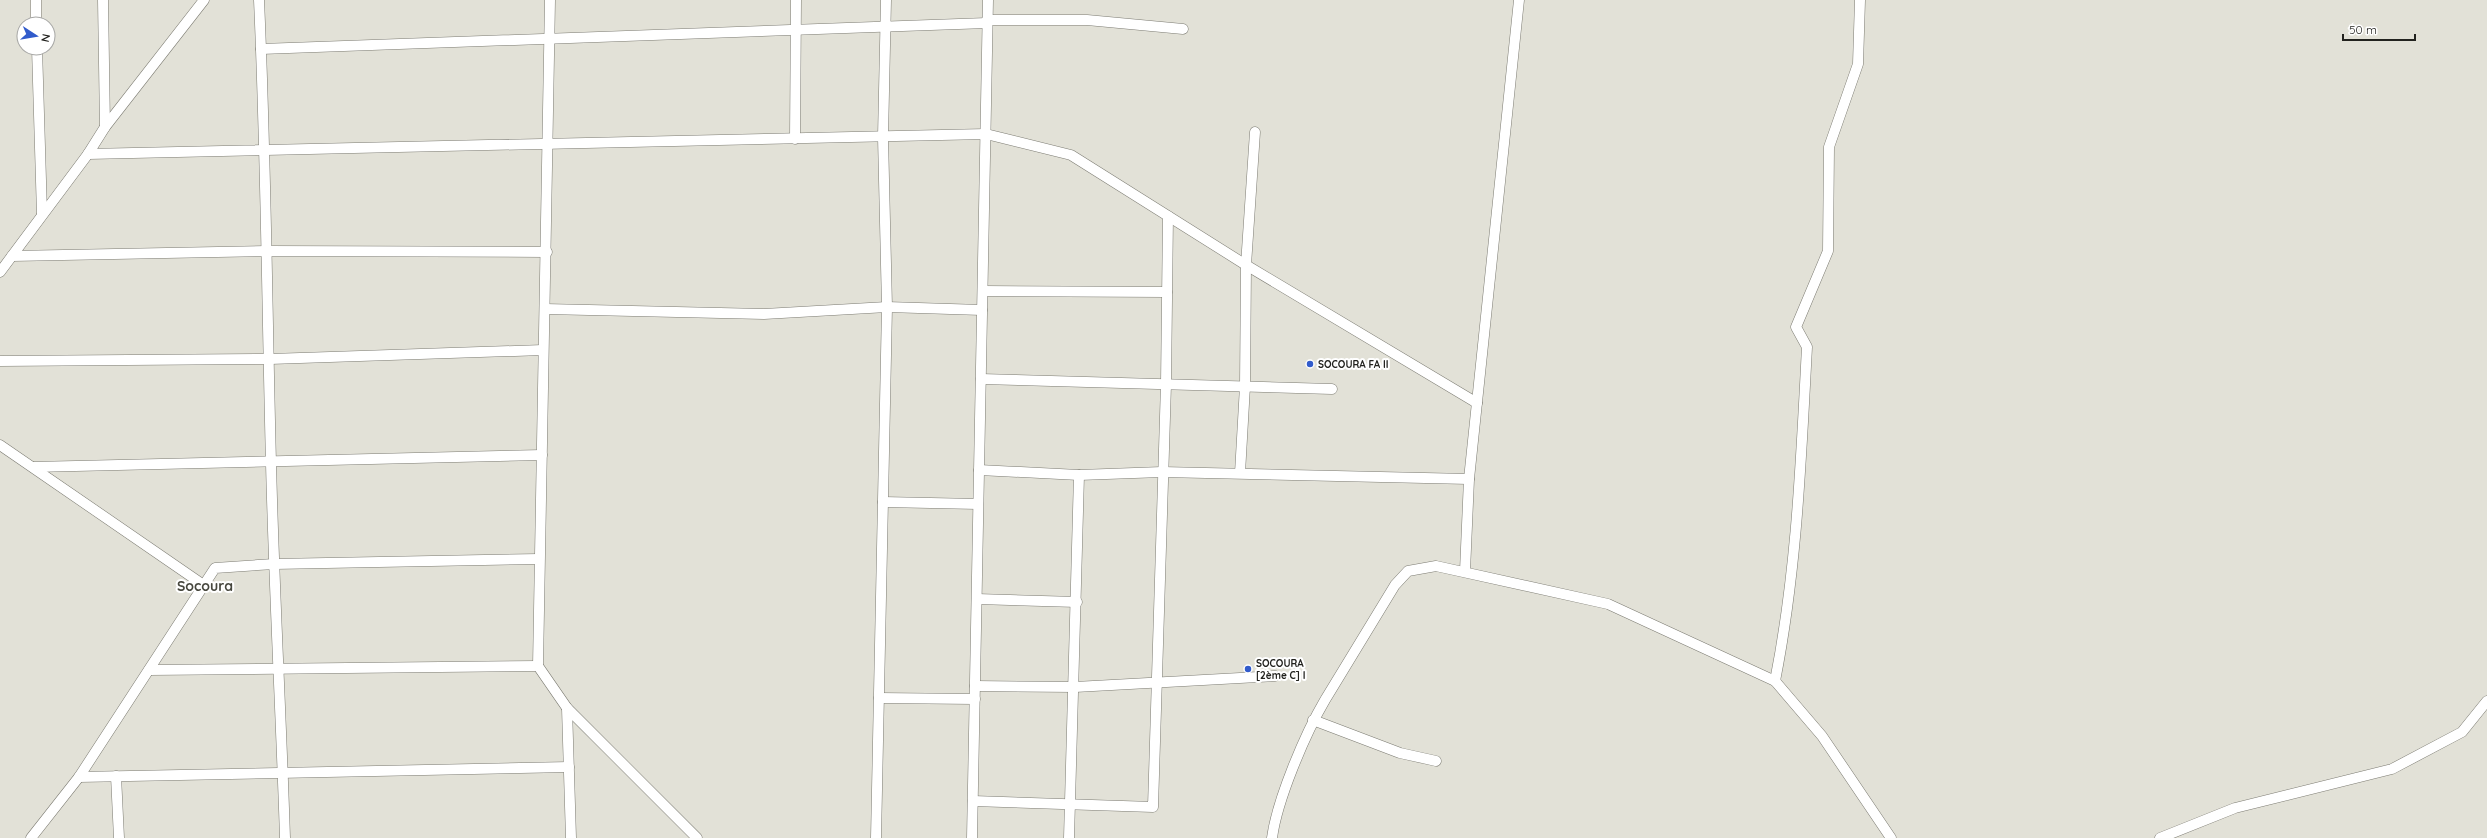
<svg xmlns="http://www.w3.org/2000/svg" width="2487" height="838" font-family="Quicksand,sans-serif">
  <rect width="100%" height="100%" fill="#e2e1d7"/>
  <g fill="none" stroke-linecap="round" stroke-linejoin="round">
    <defs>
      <g id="street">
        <path d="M 36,0 L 36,24"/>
        <path d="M 103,0 L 105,127"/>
        <path d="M 259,0 C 266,154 267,309 271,463 C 274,588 281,713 285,838"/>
        <path d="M 550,0 L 538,666 L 567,708 L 697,838"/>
        <path d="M 987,20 L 1087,20 L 1183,29"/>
        <path d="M 37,48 L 42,214"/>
        <path d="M 261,49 L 987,23"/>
        <path d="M 795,139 L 796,0"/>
        <path d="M 88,154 L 986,134 L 1071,155 L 1246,265 L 1477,403"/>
        <path d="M 12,256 L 267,251 L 547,252"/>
        <path d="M 0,272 L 88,154 L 105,127 L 204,0"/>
        <path d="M 983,291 L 1167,292"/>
        <path d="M 545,309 L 764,314 L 887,307 L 982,310"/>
        <path d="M 0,361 L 270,359 L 543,350"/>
        <path d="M 981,379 L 1332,389"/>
        <path d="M 0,445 L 205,586"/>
        <path d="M 33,467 L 542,455"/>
        <path d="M 979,470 L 1079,475 L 1162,472 L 1469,479"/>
        <path d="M 1240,473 L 1245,386 L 1246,265 L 1255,132"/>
        <path d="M 883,502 L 978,504"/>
        <path d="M 1465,571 L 1469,479 L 1519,0"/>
        <path d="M 977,599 L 1077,602"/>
        <path d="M 149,670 L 538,666"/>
        <path d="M 1775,681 C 1797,570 1801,459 1807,347 L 1796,327 L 1828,251 L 1829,147 L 1858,64 L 1860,0"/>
        <path d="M 975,686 L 1075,687 L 1275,676"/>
        <path d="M 879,698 L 975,699"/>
        <path d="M 567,708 L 571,838"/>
        <path d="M 1313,720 L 1400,753 L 1436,761"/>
        <path d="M 116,776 L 119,838"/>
        <path d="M 79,777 L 569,767"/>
        <path d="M 973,801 L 1153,807 L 1166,384 L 1168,216"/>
        <path d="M 31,838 L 79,777 L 215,568 L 274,564 L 539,559"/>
        <path d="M 876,838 L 887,307 L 883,137 L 886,0"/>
        <path d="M 972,838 L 988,0"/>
        <path d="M 1069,838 L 1079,475"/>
        <path d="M 1272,838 C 1277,800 1305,734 1325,700 L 1395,585 L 1408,571 L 1436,566 L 1608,604 L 1775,681 L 1822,736 L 1891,838"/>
        <path d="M 2160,838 L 2235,808 L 2392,769 L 2462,732 L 2487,701"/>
      </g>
    </defs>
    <use href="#street" stroke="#7c7b72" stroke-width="11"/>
    <use href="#street" stroke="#fff" stroke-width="10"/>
  </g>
  <g fill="#315bcb" stroke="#fff" stroke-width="1.5">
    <circle cx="1310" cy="364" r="4"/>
    <circle cx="1248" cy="669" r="4"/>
  </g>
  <g text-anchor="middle" stroke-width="4" stroke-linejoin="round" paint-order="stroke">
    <g font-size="10" font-weight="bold" fill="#22221e" stroke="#fff" text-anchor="start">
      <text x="1318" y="368">SOCOURA FA II</text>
      <text x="1256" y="667">SOCOURA<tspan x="1256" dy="12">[2ème C] I</tspan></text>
    </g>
    <g font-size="14" font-weight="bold" fill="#47473e" stroke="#fff">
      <text x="205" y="591">Socoura</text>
    </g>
  </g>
  <g transform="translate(36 36) rotate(102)"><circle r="19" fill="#ffffff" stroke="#a7a7a5"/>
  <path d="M0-3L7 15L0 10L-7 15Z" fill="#315bcb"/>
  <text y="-6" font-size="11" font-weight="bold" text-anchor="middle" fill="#22221e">N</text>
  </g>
  <path d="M2343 34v6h72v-6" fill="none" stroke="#22221e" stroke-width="2"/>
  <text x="2349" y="34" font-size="12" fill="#22221e" stroke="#ffffff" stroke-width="3" paint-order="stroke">50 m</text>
</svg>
